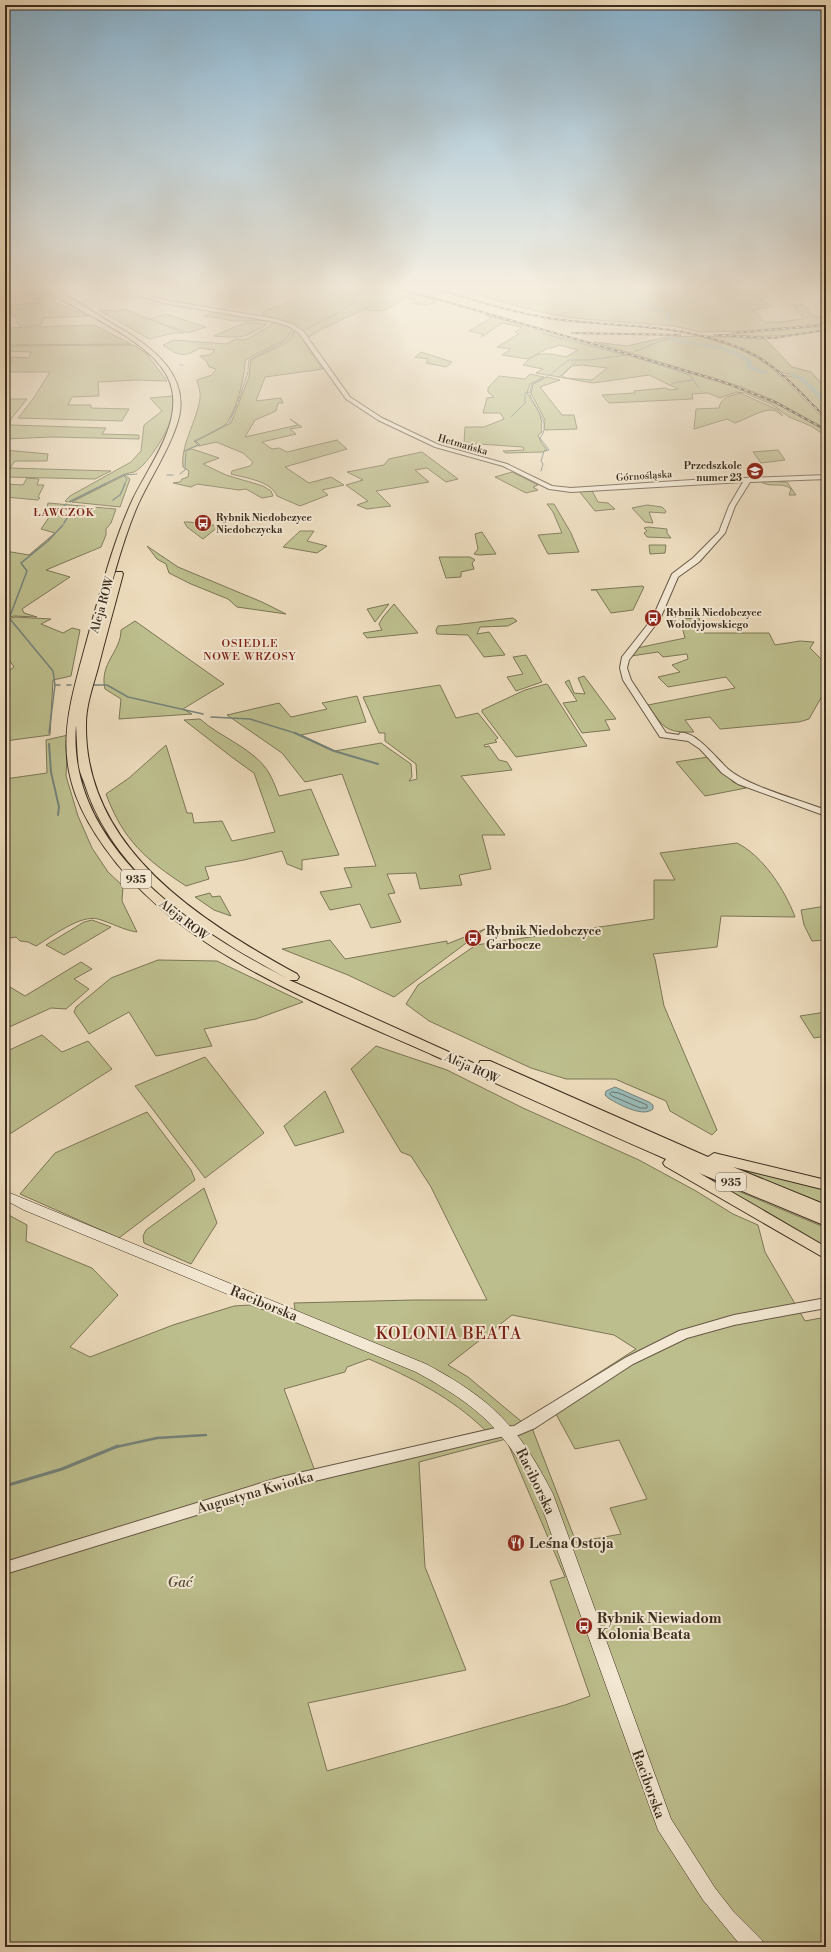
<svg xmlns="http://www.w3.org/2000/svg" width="831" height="1952" font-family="'Libre Bodoni',serif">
  <rect width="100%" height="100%" fill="#ecdbbc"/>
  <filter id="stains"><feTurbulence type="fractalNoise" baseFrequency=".005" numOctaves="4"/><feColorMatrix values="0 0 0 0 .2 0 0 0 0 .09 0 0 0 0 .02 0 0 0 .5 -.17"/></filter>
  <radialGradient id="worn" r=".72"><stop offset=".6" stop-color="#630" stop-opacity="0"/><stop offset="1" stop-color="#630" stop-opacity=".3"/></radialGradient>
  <g fill="#bdbe8d" stroke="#7c7656" fill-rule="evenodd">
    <path d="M 30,289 L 41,289 L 49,293 L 52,301 L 88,316 L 44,318 L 41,325 L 19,326 L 15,316 L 5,316 L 5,309 L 11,308 L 11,305 L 41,303 L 29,295 L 32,291 Z"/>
    <path d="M 320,289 L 338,289 L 347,292 L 357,289 L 396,289 L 437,301 L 428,305 L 412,303 L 415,300 L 408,297 C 392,306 384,315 365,309 L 320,330 L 309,337 C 293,322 285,320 263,317 L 262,313 L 265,311 Z"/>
    <path d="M 462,289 L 746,289 L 772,307 L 754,310 L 765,322 L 780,322 L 803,319 L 802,316 L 793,305 L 803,304 L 814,316 L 826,317 L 826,324 L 744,331 L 701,332 L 673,326 L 571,318 L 550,314 L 501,302 Z"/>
    <path d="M 124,309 L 184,333 L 174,333 L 149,339 L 99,310 L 116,311 Z"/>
    <path d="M 214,311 L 273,321 L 235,321 L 204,316 Z"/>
    <path d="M 166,314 L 206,327 L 188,333 L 150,319 Z"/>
    <path d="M 485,315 L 578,339 L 732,386 L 781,406 L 826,431 L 826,436 L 811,426 L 789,417 L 773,405 L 745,393 L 736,392 L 720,398 L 708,393 L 692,394 L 693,399 L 609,403 L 602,395 L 635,393 L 634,391 L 665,388 L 670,390 L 678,389 L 649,375 L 593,383 L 536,373 L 543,369 L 523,365 C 537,350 547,353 566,357 L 578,350 L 559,345 L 552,348 L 548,348 L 528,359 L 502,355 L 511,349 L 497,347 L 519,334 L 515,332 L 522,327 L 502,323 L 483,336 L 481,336 L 483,334 L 469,331 L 491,318 ZM 582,365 L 607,368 L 592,380 L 566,378 L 562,376 L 572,366 Z"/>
    <path d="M 244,323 L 267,324 C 242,339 243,338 214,336 Z"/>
    <path d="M 274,323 L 280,323 L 295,330 L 291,332 L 286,339 L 245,360 C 245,377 236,413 225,425 C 219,431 202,437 194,441 L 198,445 L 184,451 L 192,449 L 219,458 L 203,464 L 226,475 L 263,486 L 271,491 L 273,496 L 262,498 L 246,489 L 239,490 L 197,484 L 191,487 L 173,483 L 180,482 L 182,479 L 188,477 L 189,471 L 183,467 C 180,446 197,421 200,398 C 201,392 198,385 197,380 L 212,375 L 216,369 L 209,367 L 207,362 L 200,356 L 210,355 L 215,350 L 199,348 C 184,359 177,355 163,345 L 174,340 L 226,344 L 236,339 L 243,340 L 249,338 Z"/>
    <path d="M 94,325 L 131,344 L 5,345 L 5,328 Z"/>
    <path d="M 826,326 L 826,330 C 789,337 758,337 720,335 Z"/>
    <path d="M 297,331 C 306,344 313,357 323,369 L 265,377 L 256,401 L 281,398 L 283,403 L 278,403 L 276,411 L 255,420 L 245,437 L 298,425 L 290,419 L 302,427 L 290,429 L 296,434 L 262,442 L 272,449 L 279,448 L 287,452 L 337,440 L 347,449 L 285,467 L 309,483 L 331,477 L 344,485 L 322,490 L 328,495 L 300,506 L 277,496 C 271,481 246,478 231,474 L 232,471 L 250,466 L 253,462 L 243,453 L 216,442 L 199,446 L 200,445 L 196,441 L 231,423 L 249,377 L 251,360 L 289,341 L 294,333 Z"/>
    <path d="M 700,336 C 717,342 735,346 752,355 C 778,369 804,401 826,421 L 826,429 L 775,401 L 739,386 L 594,342 L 627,346 L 666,337 Z"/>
    <path d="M 707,336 L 765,339 L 792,367 L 811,372 L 821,383 L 826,383 L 826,401 L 802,377 L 780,372 L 763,359 L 743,348 Z"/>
    <path d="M 134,345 L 146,353 L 167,381 L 136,380 L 98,382 L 99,396 L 72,397 L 68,405 L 91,405 L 91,408 L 129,409 L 122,421 L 18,418 L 33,399 L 50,372 L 5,372 L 5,364 L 11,363 L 11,357 L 29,358 L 31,352 L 5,351 L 5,346 Z"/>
    <path d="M 421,352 L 452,362 L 446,367 L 426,363 L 428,359 L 415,357 Z"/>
    <path d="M 530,374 L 544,377 L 530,384 L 527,393 C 533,401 539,410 541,419 C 543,424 540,427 542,432 L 538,435 L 541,442 L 547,450 L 543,452 L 506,453 L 503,451 L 524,450 L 523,447 L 464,443 L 465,427 L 484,427 L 504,419 L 500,413 L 483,413 L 487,398 L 494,397 L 488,392 L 488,388 L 499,376 L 525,379 Z"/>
    <path d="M 782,375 L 800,378 L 826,404 L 826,417 Z"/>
    <path d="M 547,377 L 560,380 L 540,387 L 562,415 L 574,415 L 577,429 L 545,430 L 544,429 L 545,420 L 531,393 L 533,384 Z"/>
    <path d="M 740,393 L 778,410 L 783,416 C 780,414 775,410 771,410 C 763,409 744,420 735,423 L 727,419 L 694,429 L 696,409 L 719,408 C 721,397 730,396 740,393 Z"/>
    <path d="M 173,396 C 173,401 174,405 174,409 C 172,425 149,465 134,472 C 131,473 128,473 125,474 L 68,502 L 65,501 L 70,496 L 131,462 L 141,451 L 144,425 L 162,411 L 150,398 Z"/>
    <path d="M 5,399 L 27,399 L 11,419 L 10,425 L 106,428 L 102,434 L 139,435 L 139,439 L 52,437 L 5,439 L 5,431 L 10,425 L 5,429 Z"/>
    <path d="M 5,450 L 48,454 L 47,461 L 15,461 L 10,468 L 111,471 L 95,479 L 5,477 Z"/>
    <path d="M 778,450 L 785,460 L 761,463 L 753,452 Z"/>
    <path d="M 422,452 L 458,479 L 446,482 L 427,468 L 415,470 L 429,482 L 376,491 L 391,506 L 367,509 L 357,505 L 368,501 L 346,485 L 363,480 L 347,472 L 384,465 L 389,459 Z"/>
    <path d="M 512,472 L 538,485 L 533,487 L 538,490 L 526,493 L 495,477 Z"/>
    <path d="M 125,475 L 130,479 L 120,507 L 72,502 Z"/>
    <path d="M 27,478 L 39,479 L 37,485 L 44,485 L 38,497 L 40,498 L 38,500 L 5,497 L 6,484 L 23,485 Z"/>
    <path d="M 760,481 L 787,482 L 796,495 L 789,495 L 791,489 C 782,481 769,489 760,481 Z"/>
    <path d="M 579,491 L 592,491 L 598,502 L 608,503 L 615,509 L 595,511 Z"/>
    <path d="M 48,503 L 116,509 L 111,523 L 106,529 L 106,535 L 101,547 L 46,570 L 70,577 L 22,609 L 24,613 L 37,617 L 14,616 L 5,618 L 5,551 L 29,555 L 55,533 L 41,529 L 52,513 L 47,508 Z"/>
    <path d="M 547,504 L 554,504 L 571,533 L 579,552 L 548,554 L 538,535 L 562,533 L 553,512 Z"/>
    <path d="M 647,505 L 662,507 L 666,511 L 665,513 L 649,512 L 653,523 L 645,522 L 632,508 Z"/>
    <path d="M 184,522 L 189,522 L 219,526 L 203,539 L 187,527 Z"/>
    <path d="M 648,527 L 667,529 L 667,533 L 671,538 L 647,537 L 644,533 L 647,531 L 644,528 Z"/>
    <path d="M 300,531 L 314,531 L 307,541 L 327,546 L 317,553 L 283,547 Z"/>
    <path d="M 482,532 L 496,554 L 479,555 L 474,554 L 478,549 L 475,534 Z"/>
    <path d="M 649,545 L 666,545 L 665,553 L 650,554 Z"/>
    <path d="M 147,546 L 178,567 L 262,602 L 286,614 L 237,607 L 228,599 L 191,584 L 169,573 L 166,564 L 157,559 Z"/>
    <path d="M 439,557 L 470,557 L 475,560 L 472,563 L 474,569 L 461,572 L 461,577 L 446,578 Z"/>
    <path d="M 642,586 L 644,587 L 633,610 L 611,613 L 596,590 L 591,590 Z"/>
    <path d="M 389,604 L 375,622 L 367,609 Z"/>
    <path d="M 394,604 L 418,633 L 367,638 L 363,633 L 382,630 L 379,624 L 383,617 Z"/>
    <path d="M 15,617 L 51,619 L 41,624 L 63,633 L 72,628 L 80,630 L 71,676 L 53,680 L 50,735 L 5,741 L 5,707 L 6,706 L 5,673 L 14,667 L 5,654 L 5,620 Z"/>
    <path d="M 513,618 L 517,621 L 508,626 L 480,627 L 477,634 L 489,632 L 505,655 L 484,657 L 468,635 L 437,634 L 436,630 L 438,626 C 463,625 488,620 513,618 Z"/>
    <path d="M 699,618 L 704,633 L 769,633 L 775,645 L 800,641 L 814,642 L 810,648 L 826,664 L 826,689 L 809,719 L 799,722 L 720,729 L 710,717 L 685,720 L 694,732 C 665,733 663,727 648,705 L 735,688 L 726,677 L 668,687 L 658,677 L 680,672 L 672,665 L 688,659 L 687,654 L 663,657 L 658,652 L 631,656 L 637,648 L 685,638 L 680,619 Z"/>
    <path d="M 135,621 L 224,684 L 183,709 L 192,714 L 119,719 L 121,699 L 105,689 C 99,663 121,652 121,630 Z"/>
    <path d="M 526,655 L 542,682 L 516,691 L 507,677 L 523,674 L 513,657 Z"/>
    <path d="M 584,676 L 616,719 L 605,720 L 610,730 L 582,733 L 563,703 L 577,701 L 565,682 L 569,680 L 574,693 L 585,694 L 578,678 Z"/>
    <path d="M 546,684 L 548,685 L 587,746 L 516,757 L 482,712 L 482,710 L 525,690 Z"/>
    <path d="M 440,685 L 456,718 L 478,713 L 498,738 L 495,740 L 497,742 L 484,745 L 485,747 L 489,746 L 499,760 L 507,762 L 512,770 L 461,776 L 505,835 L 482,835 L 491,869 L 459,875 L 462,885 L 420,889 L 416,873 L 387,874 L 395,893 L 388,894 L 401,922 L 371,928 L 360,904 L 330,910 L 320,892 L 352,887 L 344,868 L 376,866 L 342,774 L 305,782 L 282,753 L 227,715 L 279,703 L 291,717 L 327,709 L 322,703 L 357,696 L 366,722 L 301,735 L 335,751 L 381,743 L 411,764 L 412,777 L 409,781 L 417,779 L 416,764 L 385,741 L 385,733 L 379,733 L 363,697 Z"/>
    <path d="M 200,719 C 221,738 254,748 269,773 C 273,780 276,788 279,796 L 311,789 L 339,855 L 302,860 L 302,870 L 287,864 L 282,851 L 244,860 L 205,867 L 209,879 L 186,886 C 146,860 123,840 106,794 L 129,778 L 166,745 L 187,813 L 192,813 L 194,823 L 222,821 L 232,841 L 275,832 L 254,773 L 233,758 L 184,720 Z"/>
    <path d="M 68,735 L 66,776 L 78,816 L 92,848 L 108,872 L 123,886 L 122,901 L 137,932 C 123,930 112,923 98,919 C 81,914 51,937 36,946 L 28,942 L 20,941 L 16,937 L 5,939 L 5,779 L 47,773 L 46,740 Z"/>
    <path d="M 708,757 L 733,782 L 746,788 L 705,796 L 676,762 Z"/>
    <path d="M 737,843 C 763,856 785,890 795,917 L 721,916 L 717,947 L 653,954 L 655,959 L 664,1006 L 717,1130 L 712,1135 L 670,1111 L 666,1101 L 615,1079 L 566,1079 L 531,1068 L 429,1021 L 406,1004 L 418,985 L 476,945 L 654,919 L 654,880 L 675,880 L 660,853 Z"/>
    <path d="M 210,893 L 212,897 L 220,896 L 231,916 L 214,910 L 195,897 Z"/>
    <path d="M 826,906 L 826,940 L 812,941 L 804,925 L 801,910 Z"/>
    <path d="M 92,920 L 111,927 L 64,955 L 46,945 L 84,922 Z"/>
    <path d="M 485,929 L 394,997 L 348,975 L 282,949 L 330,940 L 345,959 L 447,941 L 447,944 Z"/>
    <path d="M 158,960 L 217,961 L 303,1002 L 256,1019 L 204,1029 L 212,1046 L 156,1056 L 129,1012 L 89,1034 L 74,1012 L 76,1007 L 111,978 Z"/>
    <path d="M 81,962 L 92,969 L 74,979 L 89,989 L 66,1009 L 51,1008 L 5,1029 L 5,984 L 25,996 Z"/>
    <path d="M 826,1012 L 826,1036 L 814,1038 L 800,1016 Z"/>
    <path d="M 42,1035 L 62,1052 L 88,1041 L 112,1069 L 5,1137 L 5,1052 Z"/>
    <path d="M 376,1046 L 447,1070 L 523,1108 L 639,1160 L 696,1191 L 733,1214 L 758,1225 L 765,1252 L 805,1321 L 826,1317 L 826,1947 L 5,1947 L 5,1213 L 27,1225 L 26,1241 L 92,1268 L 118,1295 L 70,1347 L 90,1357 L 173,1325 L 234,1306 L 250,1305 L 297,1322 L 294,1303 L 413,1300 L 487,1300 L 431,1187 L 411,1156 L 401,1152 L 351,1069 ZM 512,1315 L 614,1335 L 636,1349 L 522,1422 L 468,1377 L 448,1365 ZM 369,1359 C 412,1378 451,1397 485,1430 L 315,1471 L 284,1389 L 345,1372 L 347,1367 ZM 556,1414 L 575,1449 L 619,1440 L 647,1499 L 610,1508 L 621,1534 L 576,1542 L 532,1428 ZM 506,1439 L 565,1577 L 550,1581 L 590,1696 L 565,1705 L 327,1771 L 308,1703 L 466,1670 L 425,1567 L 419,1462 Z"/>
    <path d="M 205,1057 L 264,1133 L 205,1178 L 135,1086 Z"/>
    <path d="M 325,1091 L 344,1132 L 295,1146 L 284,1126 Z"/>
    <path d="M 147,1112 L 191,1170 L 195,1180 L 119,1238 L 20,1194 L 55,1153 Z"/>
    <path d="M 714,1160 L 826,1188 L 826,1206 Z"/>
    <path d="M 681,1167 L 826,1228 L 826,1251 Z"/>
    <path d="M 204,1188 L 217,1223 L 191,1264 L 144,1243 L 143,1236 L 146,1230 Z"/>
  </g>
  <path fill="#9abab7" stroke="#74827a" d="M 615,1087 L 649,1102 L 653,1105 L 653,1109 C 643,1118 618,1104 608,1098 L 605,1095 L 606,1091 Z"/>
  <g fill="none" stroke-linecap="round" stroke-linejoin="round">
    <path stroke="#6a746a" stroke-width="1" d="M 612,1092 L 619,1093 L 647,1105 L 647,1108 L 640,1108 L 612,1096 L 610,1094 Z"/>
    <g stroke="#74827a" stroke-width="1">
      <path d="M 305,330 L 352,305 L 352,299 L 372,289"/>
      <path d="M 542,333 L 624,355"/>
      <path d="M 634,352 L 663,340 L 671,339"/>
      <path d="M 628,355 L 690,375 L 699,388"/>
      <path d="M 180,365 L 183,365"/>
      <path d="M 248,370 L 249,360 L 287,340 L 295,331"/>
      <path d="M 549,376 L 568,360 L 589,360 L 627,355"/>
      <path d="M 559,377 L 576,362"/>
      <path d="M 673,383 L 693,380"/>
      <path d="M 238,402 L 248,372"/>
      <path d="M 511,417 L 525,403 L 525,393 L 530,392"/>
      <path d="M 229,423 L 237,404"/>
      <path d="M 541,471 L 543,464 L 541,461 L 544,451 L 549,450 L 540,438 C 553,422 533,409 530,394 C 530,391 531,387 532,384 L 546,377"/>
      <path d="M 180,474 L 185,470 L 186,450 L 200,445 L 195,441 L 227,424"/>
      <path d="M 167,475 L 173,475"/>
      <path d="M 124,476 L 127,479 L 124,485"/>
      <path d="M 103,485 L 123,475 L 137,474"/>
    </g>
    <g stroke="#74827a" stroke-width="1.5">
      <path d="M 113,500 L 120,495 L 125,484"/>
      <path d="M 70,502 L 105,484"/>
      <path d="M 64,523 L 69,515 L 63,507 L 66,504"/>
      <path d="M 10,616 L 27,571 L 21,563 L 48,541 L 63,525"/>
      <path d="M 10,619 L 53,671 L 55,685 L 49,733"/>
      <path d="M 55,685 L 60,685"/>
      <path d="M 67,685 L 71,685"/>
      <path d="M 94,685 L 107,685 L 128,697 L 203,714"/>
      <path d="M 211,717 L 250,719 L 298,734"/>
    </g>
    <g stroke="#74827a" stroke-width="2">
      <path d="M 295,733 L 334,751 L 378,764"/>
      <path d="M 49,744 L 51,772 L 59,807 L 58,815"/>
    </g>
    <path stroke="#74827a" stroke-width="2.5" d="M 116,1447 L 157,1438 L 206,1435"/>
    <path stroke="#74827a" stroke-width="3" d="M 5,1486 L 62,1469 L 118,1446"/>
    <g fill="#9abab7" fill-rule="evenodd">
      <path d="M 605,289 L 613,289 L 664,310 L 670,313 L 672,321 L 667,322 L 665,315 Z"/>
      <path d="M 672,335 L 675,339 C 701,344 731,343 752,361 L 752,366 L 768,372 L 765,374 L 746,368 L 746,362 C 726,345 695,347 670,341 L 669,337 Z"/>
      <path d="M 792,373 L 803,377 L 826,399 L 826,405 L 799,379 L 790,376 L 790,374 Z"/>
    </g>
    <defs>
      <g id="tertiary">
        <path d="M 117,289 L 125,289 L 164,300 L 277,319 L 294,325 L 303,331 L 350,397 L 382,418 L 439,445 L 507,464 L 552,486 L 571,488 L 692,480 L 826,475 L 826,479 L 750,482 L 735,506 L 725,533 L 699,562 L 678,577 L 660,619 L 629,660 L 627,668 L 631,680 L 666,733 L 679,735 L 680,733 C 695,730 718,760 728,769 C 747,786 800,800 826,810 L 826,816 L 738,784 L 722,773 L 700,749 L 688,741 L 660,737 L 623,680 L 620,668 L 622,657 L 652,619 L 672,574 L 693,558 L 719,532 L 729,506 L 743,482 L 571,492 L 549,489 L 503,466 L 435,447 L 378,420 L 346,399 L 299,333 L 290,327 L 276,322 L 163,303 Z"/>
        <path d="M 826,1298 L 826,1308 L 734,1325 L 687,1338 L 633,1364 L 535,1428 L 516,1436 L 500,1437 L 281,1489 L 5,1574 L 5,1562 L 281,1477 L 500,1427 L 514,1426 L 625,1358 L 679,1331 L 734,1315 Z"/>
      </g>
      <path id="secondary" d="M 5,1191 L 426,1364 C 493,1400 518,1426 553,1494 L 671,1819 L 715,1888 L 733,1911 L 762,1940 L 764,1947 L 742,1947 L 703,1900 L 658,1830 L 537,1494 C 506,1430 478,1406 416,1372 L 24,1210 L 5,1200 Z"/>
      <path id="primary" d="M 44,289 C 60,288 98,315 113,324 C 152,346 195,377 176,427 C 166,456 148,481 136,509 C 120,548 110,590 99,631 L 115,574 L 116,572 L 122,572 L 123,574 C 115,605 106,636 98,668 C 93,686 86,705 86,724 C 84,849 201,921 297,974 L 299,977 L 297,980 L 289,980 L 296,983 L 480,1066 L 479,1064 L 480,1061 L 490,1061 L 708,1157 L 714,1153 L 826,1180 L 826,1190 L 733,1167 L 826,1205 L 826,1226 L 699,1173 L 826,1247 L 826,1259 L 665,1166 L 663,1163 L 666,1159 C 588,1125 511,1090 433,1055 C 321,1005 178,952 105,848 C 45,764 67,716 91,625 C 103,583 114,540 132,501 C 149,464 190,416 166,374 C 145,337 79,313 44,289 ZM 76,725 C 77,739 77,754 79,767 C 80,774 84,781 86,788 C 117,880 208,935 288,979 C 195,931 66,847 76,725 Z"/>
    </defs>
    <use href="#tertiary" stroke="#675846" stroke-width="2"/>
    <use href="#secondary" stroke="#3b2d1e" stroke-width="1"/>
    <use href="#primary" stroke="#3b2d1e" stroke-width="2"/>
    <use href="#tertiary" fill="#f3e8d3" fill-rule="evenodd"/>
    <use href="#secondary" fill="#f3e8d3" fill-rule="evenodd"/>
    <use href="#primary" fill="#ecdbbc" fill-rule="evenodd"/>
    <defs>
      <g id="rail">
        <path d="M 402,289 L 721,381 L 775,402 L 826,430"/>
        <path d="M 436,289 C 475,300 513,313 554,319 C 621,328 694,322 756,356 C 783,371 804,397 826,418"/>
        <path d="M 572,333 L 680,335"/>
        <path d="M 733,333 L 826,325"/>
        <path d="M 715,335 L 774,338 L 826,330"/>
      </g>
    </defs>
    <use href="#rail" stroke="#3b2d1e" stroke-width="2"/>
    <use href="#rail" stroke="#f3e8d3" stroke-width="1" stroke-dasharray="3.5" stroke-linecap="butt"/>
  </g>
  <linearGradient id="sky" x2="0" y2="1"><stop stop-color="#89b6d4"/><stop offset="0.51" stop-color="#f6efe1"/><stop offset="1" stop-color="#f6efe1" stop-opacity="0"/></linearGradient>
  <rect width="831" height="562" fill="url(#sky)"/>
  <defs>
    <symbol id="school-disc" viewBox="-11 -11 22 22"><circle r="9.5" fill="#8f2418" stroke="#f3e8d3"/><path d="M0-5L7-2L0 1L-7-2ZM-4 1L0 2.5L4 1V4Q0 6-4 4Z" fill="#fff"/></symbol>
    <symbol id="bus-disc" viewBox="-11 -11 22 22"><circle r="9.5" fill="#8f2418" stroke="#f3e8d3"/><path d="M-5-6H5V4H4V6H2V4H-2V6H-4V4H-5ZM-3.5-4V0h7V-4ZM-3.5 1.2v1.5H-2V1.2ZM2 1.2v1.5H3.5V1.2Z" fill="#fff"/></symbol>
    <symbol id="restaurant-disc" viewBox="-11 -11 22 22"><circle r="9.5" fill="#8f2418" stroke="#f3e8d3"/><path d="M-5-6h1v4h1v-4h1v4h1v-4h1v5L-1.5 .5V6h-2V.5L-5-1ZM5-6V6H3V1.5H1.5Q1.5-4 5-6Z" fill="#fff"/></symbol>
  </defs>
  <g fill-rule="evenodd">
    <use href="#school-disc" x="745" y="461" width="20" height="20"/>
    <use href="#bus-disc" x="193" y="513" width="20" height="20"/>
    <use href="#bus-disc" x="643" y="608" width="20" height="20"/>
    <use href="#bus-disc" x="463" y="928" width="20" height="20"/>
    <use href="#restaurant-disc" x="506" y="1533" width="20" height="20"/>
    <use href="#bus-disc" x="574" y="1616" width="20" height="20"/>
  </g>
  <g text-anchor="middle" stroke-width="4" stroke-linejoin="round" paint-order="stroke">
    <g font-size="10" fill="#3b2d1e" stroke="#f3e8d3">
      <text transform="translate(463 444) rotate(16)" y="4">Hetmańska</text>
      <text transform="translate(644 475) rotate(-4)" y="4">Górnośląska</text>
    </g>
    <g font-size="10" font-weight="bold" fill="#3b2d1e" stroke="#f3e8d3" text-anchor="start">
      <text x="742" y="469" text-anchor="end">Przedszkole<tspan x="742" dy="12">numer 23</tspan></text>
      <text x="216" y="521">Rybnik Niedobczyce<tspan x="216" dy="12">Niedobczycka</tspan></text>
      <text x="666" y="616">Rybnik Niedobczyce<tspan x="666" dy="12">Wołodyjowskiego</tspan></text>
    </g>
    <g font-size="11" letter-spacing="1" fill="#7a1f14" stroke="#f3e8d3">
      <text x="64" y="516">ŁAWCZOK</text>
      <text x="250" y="647">OSIEDLE<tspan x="250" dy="13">NOWE WRZOSY</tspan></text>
    </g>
    <g fill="#f3e8d3" stroke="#726554" stroke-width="1">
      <rect x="121" y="870" width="30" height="18" rx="3"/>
      <rect x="716" y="1173" width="30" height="18" rx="3"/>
    </g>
    <g font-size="11" font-weight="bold" fill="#3b2d1e">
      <text x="136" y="883">935</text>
      <text x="731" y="1186">935</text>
    </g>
    <g font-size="12" fill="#3b2d1e" stroke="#f3e8d3">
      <text transform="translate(102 605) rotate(-74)" y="4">Aleja ROW</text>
      <text transform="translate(184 920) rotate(38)" y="4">Aleja ROW</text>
      <text transform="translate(472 1068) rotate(24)" y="4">Aleja ROW</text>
    </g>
    <g font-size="12" font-weight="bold" fill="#3b2d1e" stroke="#f3e8d3" text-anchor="start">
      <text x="486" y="935">Rybnik Niedobczyce<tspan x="486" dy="14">Garbocze</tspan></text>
    </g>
    <g font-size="14" fill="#3b2d1e" stroke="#f3e8d3">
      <text transform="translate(264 1303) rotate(22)" y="5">Raciborska</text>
      <text transform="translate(536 1481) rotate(64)" y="5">Raciborska</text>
      <text transform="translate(255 1492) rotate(-16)" y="5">Augustyna Kwiotka</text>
      <text transform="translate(649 1784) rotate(70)" y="5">Raciborska</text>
    </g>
    <g font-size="14" font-weight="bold" fill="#3b2d1e" stroke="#f3e8d3" text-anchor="start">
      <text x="529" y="1548">Leśna Ostoja</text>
      <text x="597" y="1623">Rybnik Niewiadom<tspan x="597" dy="16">Kolonia Beata</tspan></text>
    </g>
    <g font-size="14" font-style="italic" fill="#554a34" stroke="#f3e8d3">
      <text x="180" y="1587">Gać</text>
    </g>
    <g font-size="16" letter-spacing="1" fill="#7a1f14" stroke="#f3e8d3">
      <text x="449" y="1339">KOLONIA BEATA</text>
    </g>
  </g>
  <rect width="831" height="1952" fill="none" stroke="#ecdbbc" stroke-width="20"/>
  <rect x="6" y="6" width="819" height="1940" fill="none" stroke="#3b2d1e" stroke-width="2"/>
  <rect x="10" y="10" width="811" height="1932" fill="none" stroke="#3b2d1e"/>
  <rect width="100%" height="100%" filter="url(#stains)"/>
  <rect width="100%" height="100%" fill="url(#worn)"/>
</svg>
